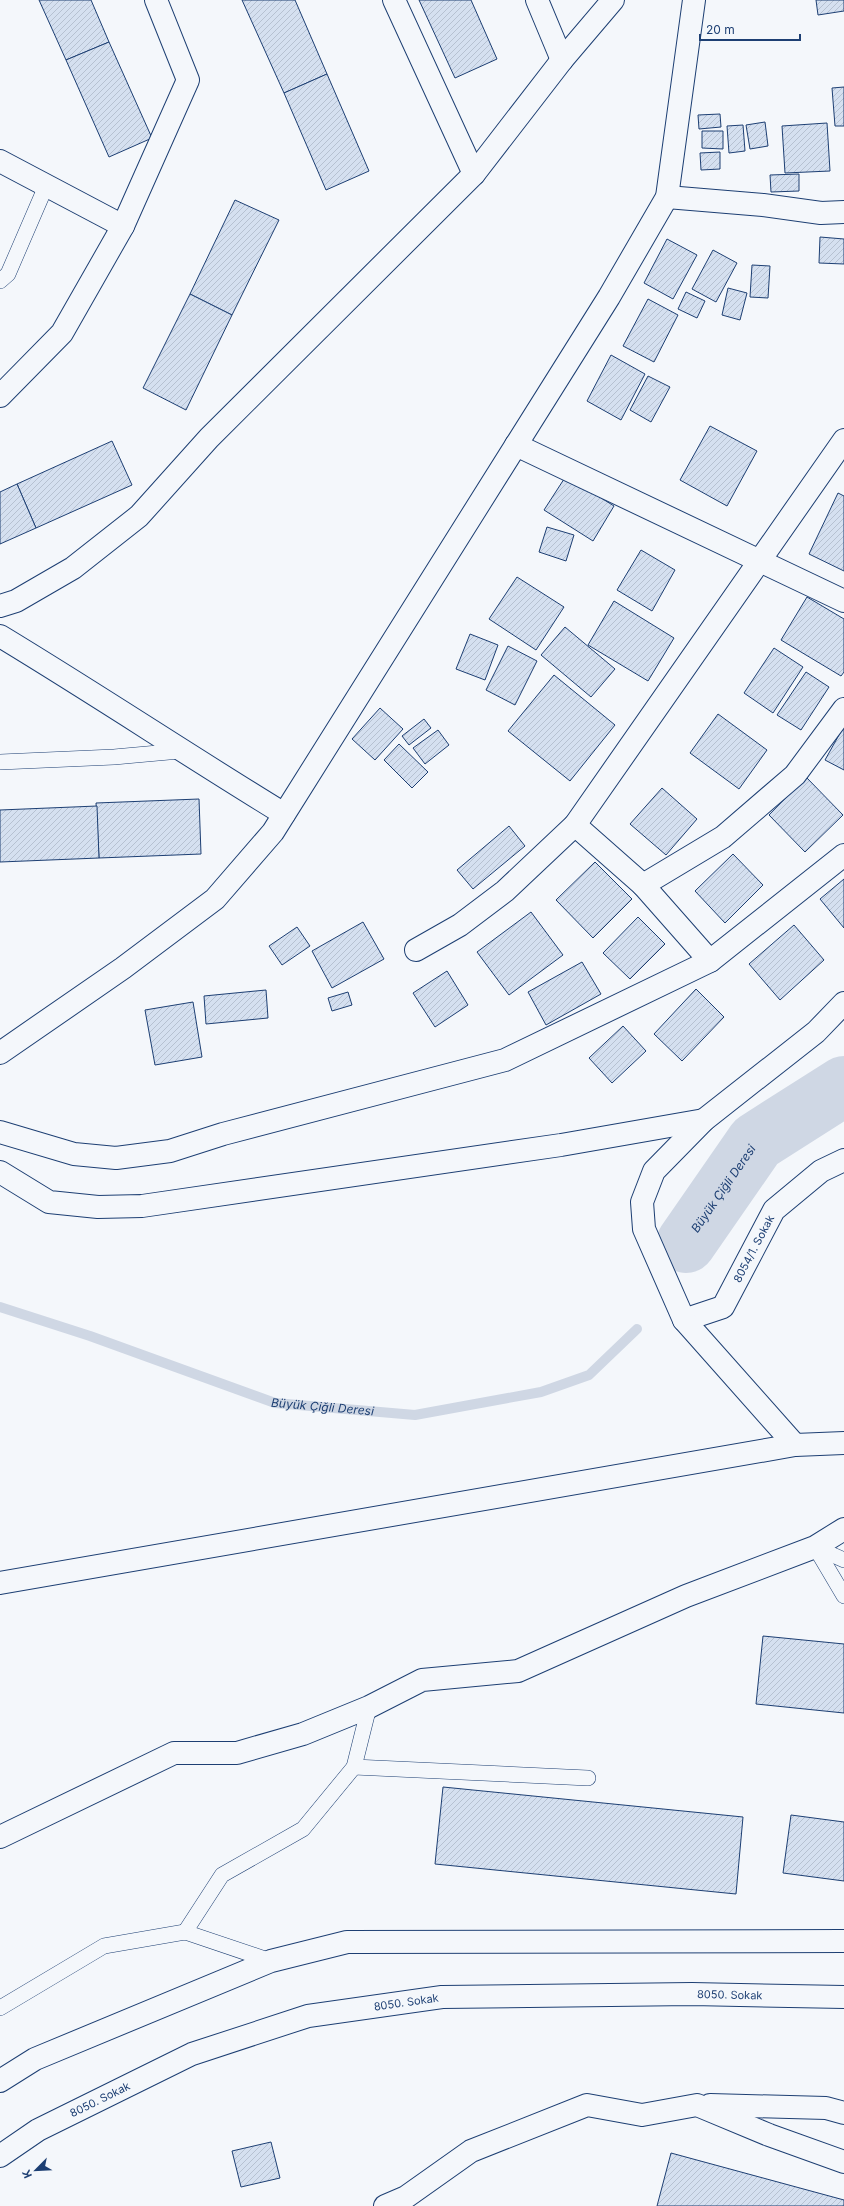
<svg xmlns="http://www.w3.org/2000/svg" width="844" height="2206" font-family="Inter,sans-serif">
  <defs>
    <pattern id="building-hatch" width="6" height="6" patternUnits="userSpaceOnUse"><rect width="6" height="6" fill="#d5e0f0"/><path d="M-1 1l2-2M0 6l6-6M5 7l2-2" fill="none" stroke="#b6c1d1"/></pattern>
  </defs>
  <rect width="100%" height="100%" fill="#f4f7fb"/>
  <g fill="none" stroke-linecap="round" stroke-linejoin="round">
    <path stroke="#cfd7e4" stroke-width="10" id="s1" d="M 0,1307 L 90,1336 L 275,1403 L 415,1415 L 541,1392 L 589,1375 L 637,1329"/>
    <path stroke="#cfd7e4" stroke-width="60" id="s2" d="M 686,1243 L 756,1142 L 844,1086"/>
  </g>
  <g fill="url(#building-hatch)" stroke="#1d3f73">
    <path d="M 39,0 L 91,0 L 109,42 L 66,60 Z"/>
    <path d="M 242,0 L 295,0 L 327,74 L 284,93 Z"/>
    <path d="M 419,0 L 471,0 L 497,59 L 455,78 Z"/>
    <path d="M 816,0 L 844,0 L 844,11 L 818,15 Z"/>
    <path d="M 109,42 L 152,138 L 109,157 L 66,60 Z"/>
    <path d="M 327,74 L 369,171 L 326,190 L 284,93 Z"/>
    <path d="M 844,87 L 844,126 L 835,126 L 832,88 Z"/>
    <path d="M 720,114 L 721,127 L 699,129 L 698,115 Z"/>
    <path d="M 765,122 L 768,146 L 750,149 L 746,125 Z"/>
    <path d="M 827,123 L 830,171 L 785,173 L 782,126 Z"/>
    <path d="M 743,125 L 745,151 L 729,153 L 727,126 Z"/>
    <path d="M 702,131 L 723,131 L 723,149 L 702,148 Z"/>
    <path d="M 720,152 L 720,169 L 701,170 L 700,153 Z"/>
    <path d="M 799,174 L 799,191 L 771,192 L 770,175 Z"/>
    <path d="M 235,200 L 279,220 L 232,315 L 190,294 Z"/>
    <path d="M 820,237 L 844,239 L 844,264 L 819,263 Z"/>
    <path d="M 667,239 L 697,255 L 673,299 L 644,283 Z"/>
    <path d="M 713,250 L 737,263 L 716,302 L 692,289 Z"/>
    <path d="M 752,265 L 770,266 L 768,298 L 750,297 Z"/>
    <path d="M 728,288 L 747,293 L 740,320 L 722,315 Z"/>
    <path d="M 686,292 L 705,301 L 697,318 L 678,309 Z"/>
    <path d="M 190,294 L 232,315 L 186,410 L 143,388 Z"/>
    <path d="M 648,299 L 678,315 L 654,362 L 623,346 Z"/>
    <path d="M 611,355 L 645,374 L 621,420 L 587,401 Z"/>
    <path d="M 648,376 L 670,387 L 651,422 L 630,410 Z"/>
    <path d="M 710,426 L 757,451 L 727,506 L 680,480 Z"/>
    <path d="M 112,441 L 132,485 L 36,528 L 17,484 Z"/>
    <path d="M 566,476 L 614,506 L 593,541 L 544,510 Z"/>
    <path d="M 17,484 L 36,528 L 0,544 L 0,492 Z"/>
    <path d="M 838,493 L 844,496 L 844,571 L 809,554 Z"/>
    <path d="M 547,527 L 574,535 L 566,561 L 539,552 Z"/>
    <path d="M 641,550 L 675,570 L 652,611 L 617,590 Z"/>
    <path d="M 517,577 L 564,607 L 536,650 L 489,619 Z"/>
    <path d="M 807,597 L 844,619 L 844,672 L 841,676 L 781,640 Z"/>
    <path d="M 614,601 L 674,638 L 648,681 L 588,645 Z"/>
    <path d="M 565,627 L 615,669 L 591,697 L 541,655 Z"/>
    <path d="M 470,634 L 498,645 L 485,680 L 456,669 Z"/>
    <path d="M 508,646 L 537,661 L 515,705 L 486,690 Z"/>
    <path d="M 774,648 L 803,667 L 773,713 L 744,693 Z"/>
    <path d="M 806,672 L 829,687 L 801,730 L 777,715 Z"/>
    <path d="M 554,675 L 615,725 L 570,781 L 508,731 Z"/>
    <path d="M 380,708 L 403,729 L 375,760 L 352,739 Z"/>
    <path d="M 718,714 L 767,750 L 739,789 L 690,753 Z"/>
    <path d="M 424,719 L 431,728 L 409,745 L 402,736 Z"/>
    <path d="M 844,726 L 844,770 L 825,760 Z"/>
    <path d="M 438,730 L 449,745 L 425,764 L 413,748 Z"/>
    <path d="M 399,744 L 428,772 L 412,788 L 384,760 Z"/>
    <path d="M 806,777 L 843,815 L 805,852 L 769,815 Z"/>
    <path d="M 662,788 L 697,819 L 666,855 L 630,824 Z"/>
    <path d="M 199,799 L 201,854 L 99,858 L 96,803 Z"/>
    <path d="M 97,806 L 99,858 L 0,862 L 0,810 Z"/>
    <path d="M 509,826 L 525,846 L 473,889 L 457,870 Z"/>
    <path d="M 733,854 L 763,885 L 725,923 L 695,891 Z"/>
    <path d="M 595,862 L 632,899 L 593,938 L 556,900 Z"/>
    <path d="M 844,879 L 844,928 L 820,899 Z"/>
    <path d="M 531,912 L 563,955 L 509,995 L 477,952 Z"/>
    <path d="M 638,917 L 665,944 L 630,979 L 603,953 Z"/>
    <path d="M 363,922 L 384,959 L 332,988 L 312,951 Z"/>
    <path d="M 794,925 L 824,960 L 780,1000 L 749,964 Z"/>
    <path d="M 297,927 L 310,946 L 282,965 L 269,946 Z"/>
    <path d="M 582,962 L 601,994 L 546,1025 L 528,992 Z"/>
    <path d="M 447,971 L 468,1005 L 435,1027 L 413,993 Z"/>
    <path d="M 696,989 L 724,1017 L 682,1061 L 654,1034 Z"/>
    <path d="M 266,990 L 268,1018 L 206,1024 L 204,996 Z"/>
    <path d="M 348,992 L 352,1005 L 332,1011 L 328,998 Z"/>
    <path d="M 193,1002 L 202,1057 L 155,1065 L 145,1010 Z"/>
    <path d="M 623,1026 L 646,1051 L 612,1083 L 589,1058 Z"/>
    <path d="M 763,1636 L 844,1644 L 844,1713 L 756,1704 Z"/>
    <path d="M 443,1787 L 743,1817 L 736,1894 L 435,1864 Z"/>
    <path d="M 791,1815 L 844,1822 L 844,1881 L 783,1873 Z"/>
    <path d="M 271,2142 L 280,2178 L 241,2187 L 232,2151 Z"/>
    <path d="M 671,2153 L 844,2200 L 844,2206 L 657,2206 Z"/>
  </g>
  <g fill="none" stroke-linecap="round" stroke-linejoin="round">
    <defs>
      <g id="service">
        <path d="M 0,281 L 8,274 L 46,186"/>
        <path d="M 0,762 L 114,757 L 180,751"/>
        <path d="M 815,1547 L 844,1596"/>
        <path d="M 815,1547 L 844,1560"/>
        <path d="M 354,1767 L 588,1778"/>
        <path d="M 185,1932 L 222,1875 L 303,1829 L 354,1767 L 369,1707"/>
        <path d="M 0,2008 L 104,1946 L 185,1932 L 271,1961"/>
      </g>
      <g id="minor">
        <path d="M 394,0 L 474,174"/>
        <path d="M 537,0 L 562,60"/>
        <path d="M 0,161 L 123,226"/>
        <path d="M 667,197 L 763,205 L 821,213 L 844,212"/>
        <path d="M 0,396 L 62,333 L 123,226 L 188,80 L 156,0"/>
        <path d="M 516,445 L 844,601"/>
        <path d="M 0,606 L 16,601 L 73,568 L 139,516 L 209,438 L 474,174 L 562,60 L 613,0"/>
        <path d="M 0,636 C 96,694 189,756 284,814"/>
        <path d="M 575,825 L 643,885 L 710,961"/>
        <path d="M 643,885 L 723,837 L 795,775 L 844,709"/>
        <path d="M 416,950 L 460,925 L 505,891 L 575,825 L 844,440"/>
        <path d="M 0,1053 L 123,968 L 215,899 L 273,832 L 609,297 L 667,197 L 694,0"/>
        <path d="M 0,1132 L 74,1154 L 116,1158 L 170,1151 L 223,1134 L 505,1060 L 710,961 L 844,855"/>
        <path d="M 0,1172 L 49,1202 L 98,1207 L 142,1206 L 561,1145 L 704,1120"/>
        <path id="s3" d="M 684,1320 L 723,1307 L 774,1210 L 821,1171 L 844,1160"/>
        <path d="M 795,1445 L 684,1320 L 644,1229 L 642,1202 L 654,1171 L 704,1120 L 816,1032 L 844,1003"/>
        <path d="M 0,1583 L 795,1445 L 844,1443"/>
        <path d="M 0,1837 L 174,1753 L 237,1753 L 303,1734 L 369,1707 L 422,1680 L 518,1671 L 686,1596 L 815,1547 L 844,1529"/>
        <path d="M 710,2105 L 826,2108 L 844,2113"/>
        <path d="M 385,2206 L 406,2197 L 471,2151 L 587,2105 L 642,2115 L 697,2105 L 769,2135 L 844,2162"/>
      </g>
      <g id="tertiary">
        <path d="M 0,2081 L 35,2059 L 271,1961 L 347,1942 L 844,1941"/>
        <path id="s4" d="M 0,2156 L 38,2130 L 192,2054 L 308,2016 L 442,1997 L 692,1994 L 844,1997"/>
      </g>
    </defs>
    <use href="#service" stroke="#1d3f73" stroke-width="16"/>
    <use href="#minor" stroke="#1d3f73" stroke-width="24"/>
    <use href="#tertiary" stroke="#1d3f73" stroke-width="24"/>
    <use href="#service" stroke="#f4f7fb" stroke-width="15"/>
    <use href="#minor" stroke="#f4f7fb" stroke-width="22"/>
    <use href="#tertiary" stroke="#f4f7fb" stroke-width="22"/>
  </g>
  <g text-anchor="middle" stroke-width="3" stroke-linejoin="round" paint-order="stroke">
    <g font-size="11" fill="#1d3f73" stroke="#f4f7fb">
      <text dy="4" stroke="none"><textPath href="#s3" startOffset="107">8054/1. Sokak</textPath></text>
      <text dy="4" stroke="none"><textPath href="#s4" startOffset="763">8050. Sokak</textPath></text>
      <text dy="4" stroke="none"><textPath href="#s4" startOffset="439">8050. Sokak</textPath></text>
      <text dy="4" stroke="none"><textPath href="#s4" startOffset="115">8050. Sokak</textPath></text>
    </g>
    <g font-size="12" font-style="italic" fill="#1d3f73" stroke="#f4f7fb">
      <text dy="4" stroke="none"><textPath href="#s2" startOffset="66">Büyük Çiğli Deresi</textPath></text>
      <text dy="4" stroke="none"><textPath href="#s1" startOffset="339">Büyük Çiğli Deresi</textPath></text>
    </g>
  </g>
  <g transform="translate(36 2170) rotate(246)" stroke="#f4f7fb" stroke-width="3" paint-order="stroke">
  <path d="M0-3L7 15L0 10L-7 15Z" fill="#1d3f73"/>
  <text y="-6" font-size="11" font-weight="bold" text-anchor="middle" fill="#1d3f73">K</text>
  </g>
  <path d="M700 34v6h100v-6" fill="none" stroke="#1d3f73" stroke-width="2"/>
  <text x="706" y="34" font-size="12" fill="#1d3f73" stroke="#f4f7fb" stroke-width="3" paint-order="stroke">20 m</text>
</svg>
